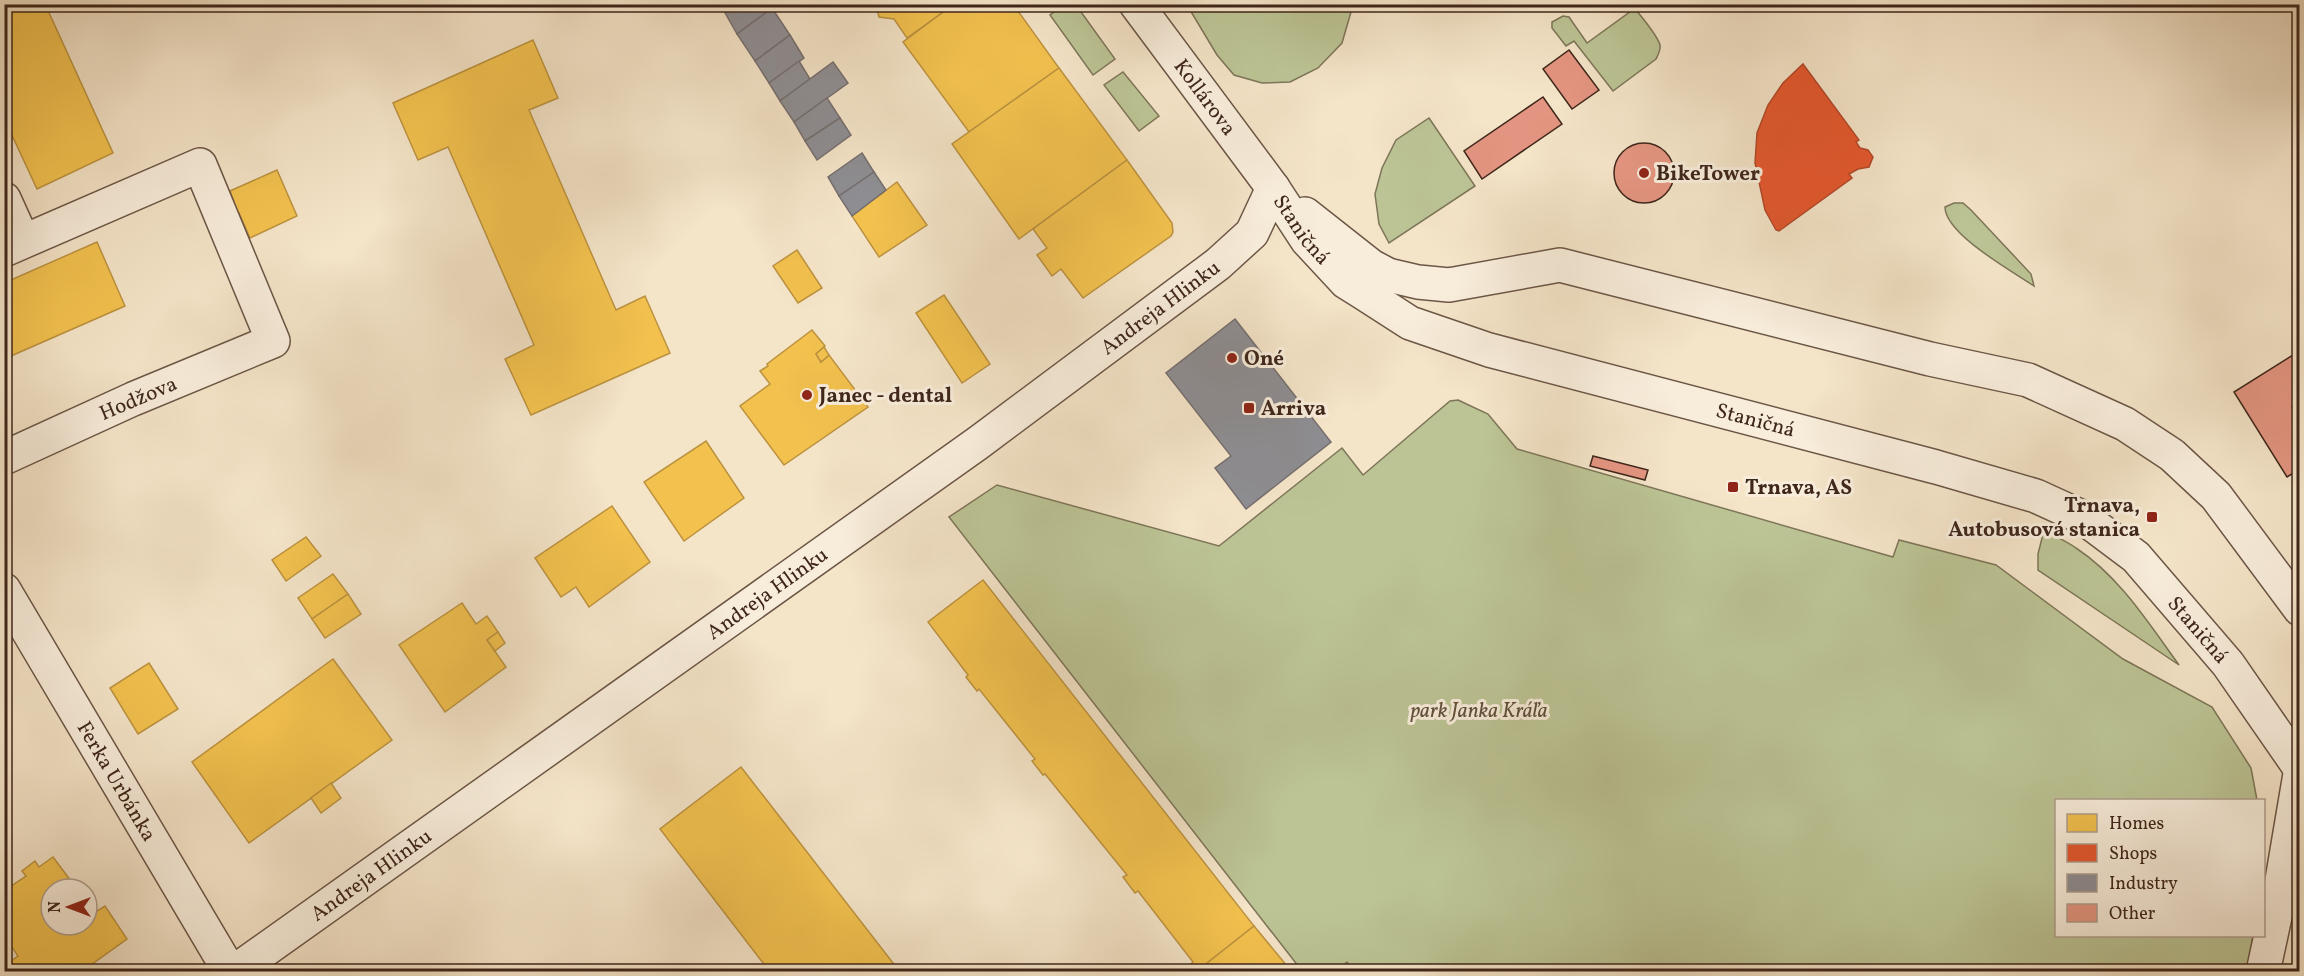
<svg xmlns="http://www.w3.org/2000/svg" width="2304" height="976" font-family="Vollkorn,serif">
  <rect width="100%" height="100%" fill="#f4e4c8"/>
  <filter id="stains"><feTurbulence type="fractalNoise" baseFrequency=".00333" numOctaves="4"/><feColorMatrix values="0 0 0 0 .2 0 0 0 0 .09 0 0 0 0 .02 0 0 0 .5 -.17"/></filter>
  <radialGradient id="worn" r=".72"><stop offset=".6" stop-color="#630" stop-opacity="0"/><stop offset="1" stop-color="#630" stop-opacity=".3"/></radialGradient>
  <g fill="#bcc495" stroke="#7d7558" stroke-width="1.5">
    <path d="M 1065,4 L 1076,5 L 1115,59 L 1093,75 L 1050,15 Z"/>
    <path d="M 1353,5 L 1342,43 L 1318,68 L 1290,82 L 1262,83 L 1234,75 L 1217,55 L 1187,5 Z"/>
    <path d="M 1627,5 L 1632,5 C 1639,14 1657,34 1660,45 C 1661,50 1658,55 1656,59 L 1613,91 L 1574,41 L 1566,46 L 1552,28 L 1552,22 L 1563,16 L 1569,17 L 1587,43 L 1631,11 Z"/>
    <path d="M 1123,72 L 1159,116 L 1139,131 L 1104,85 Z"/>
    <path d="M 1429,118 L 1475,186 L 1389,243 L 1379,224 L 1375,194 L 1382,168 L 1396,140 Z"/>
    <path d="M 1954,203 L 1963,203 L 1971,210 L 2031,274 L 2034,286 C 2012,271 1945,234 1945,207 Z"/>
    <path d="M 1458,400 L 1488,414 L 1517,449 L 1893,557 L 1899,540 L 1996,565 L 2123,659 L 2212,707 L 2251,768 L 2257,800 L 2056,800 L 2056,936 L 2253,936 L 2248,971 L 1355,972 L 1347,962 L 1335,971 L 1302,971 L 949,517 L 997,485 L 1219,546 L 1342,448 L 1363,475 L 1450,401 Z"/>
    <path d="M 2044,530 C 2054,536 2066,541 2076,548 C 2120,577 2149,624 2179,665 L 2038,570 L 2038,554 Z"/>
  </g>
  <g fill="#f2c14e" stroke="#bc923f" stroke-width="1.5">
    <path d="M 4,4 L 45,4 L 113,153 L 37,189 L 4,118 Z"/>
    <path d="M 879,4 L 954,4 L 907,38 L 894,19 L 879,17 L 877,9 Z"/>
    <path d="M 954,4 L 1013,4 L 1059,68 L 969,132 L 903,42 Z"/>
    <path d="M 533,40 L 558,98 L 529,110 L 616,310 L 645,296 L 670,353 L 531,415 L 505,359 L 534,345 L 448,147 L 418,160 L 393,103 Z"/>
    <path d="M 1059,68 L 1127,160 L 1019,239 L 952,144 Z"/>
    <path d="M 1127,160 L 1172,223 L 1173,232 L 1171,236 L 1083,298 L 1061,269 L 1052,276 L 1037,255 L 1047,248 L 1033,229 Z"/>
    <path d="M 277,170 L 297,216 L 250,238 L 239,213 L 235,214 L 230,204 L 234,202 L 230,191 Z"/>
    <path d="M 897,182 L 927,225 L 879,257 L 852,216 Z"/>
    <path d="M 97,242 L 125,306 L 4,359 L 4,283 Z"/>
    <path d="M 797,250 L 822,288 L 798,303 L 773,266 Z"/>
    <path d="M 944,295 L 990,364 L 962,383 L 916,313 Z"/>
    <path d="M 812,330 L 825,346 L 816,354 L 821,362 L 829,355 L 868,407 L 784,465 L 740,406 L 770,384 L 760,371 L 768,366 L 767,364 Z"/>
    <path d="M 824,347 L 829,355 L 821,362 L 816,354 Z"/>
    <path d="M 706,441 L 744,498 L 684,541 L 644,482 Z"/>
    <path d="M 612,506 L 650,562 L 589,607 L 576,587 L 561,597 L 535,558 Z"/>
    <path d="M 306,537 L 321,556 L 286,581 L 272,560 Z"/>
    <path d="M 333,574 L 348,594 L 312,619 L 298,598 Z"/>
    <path d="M 983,580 L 1254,926 L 1197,971 L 1191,964 L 1193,962 L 1138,891 L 1135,893 L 1123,877 L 1127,875 L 1045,774 L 1043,775 L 1032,761 L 1035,759 L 979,689 L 977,691 L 966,677 L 968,675 L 928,622 Z"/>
    <path d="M 348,594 L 361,614 L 325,638 L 312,619 Z"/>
    <path d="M 462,603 L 476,624 L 487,616 L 498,632 L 487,640 L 506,667 L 445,712 L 399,645 Z"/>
    <path d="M 498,632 L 505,643 L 495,651 L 487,640 Z"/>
    <path d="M 333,659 L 392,740 L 249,843 L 192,762 Z"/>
    <path d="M 149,663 L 178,709 L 138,734 L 110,688 Z"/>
    <path d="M 741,767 L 900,972 L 770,972 L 660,829 Z"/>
    <path d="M 331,783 L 341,798 L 321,813 L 311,798 Z"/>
    <path d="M 53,857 L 77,889 L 51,889 L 51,925 L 87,925 L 87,903 L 94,913 L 105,906 L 127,939 L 81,972 L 19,972 L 11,961 L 18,956 L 4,935 L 4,891 L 26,876 L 22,871 L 35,861 L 39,867 Z"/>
    <path d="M 1254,926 L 1292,972 L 1197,972 L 1197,971 Z"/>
  </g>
  <path fill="#e4572e" stroke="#b24828" stroke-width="1.5" d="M 1803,64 L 1859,140 L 1856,142 L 1860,148 L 1868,150 L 1873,157 L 1869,167 L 1858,169 L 1849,174 L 1852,178 L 1779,231 L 1776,230 L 1765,210 L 1755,163 L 1757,133 L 1768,105 L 1783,83 Z"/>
  <g fill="#8d8d92" stroke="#756e6e" stroke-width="1.5">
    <path d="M 733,4 L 773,4 L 775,7 L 737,34 L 724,11 Z"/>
    <path d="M 772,8 L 790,35 L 755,61 L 737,34 Z"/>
    <path d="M 790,35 L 804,58 L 769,83 L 755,61 Z"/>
    <path d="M 799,61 L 810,79 L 780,101 L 769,83 Z"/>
    <path d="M 833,62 L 848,83 L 794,122 L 780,101 Z"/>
    <path d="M 827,98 L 840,118 L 805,141 L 794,122 Z"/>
    <path d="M 840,118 L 851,135 L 817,160 L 805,141 Z"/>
    <path d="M 862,153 L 874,172 L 839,196 L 828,177 Z"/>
    <path d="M 874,172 L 886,190 L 852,216 L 839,196 Z"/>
    <path d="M 1235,319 L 1331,442 L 1246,509 L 1215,468 L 1231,456 L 1166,373 Z"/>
  </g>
  <g fill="#e49581" stroke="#3e261b" stroke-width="1.5">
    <path d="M 1569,50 L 1599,90 L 1572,109 L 1543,69 Z"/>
    <path d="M 1543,97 L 1562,124 L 1482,179 L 1464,151 Z"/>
    <circle cx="1644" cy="173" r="30"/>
    <path d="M 2296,353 L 2300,359 L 2300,402 L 2292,407 L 2300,419 L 2300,469 L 2287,477 L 2234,392 Z"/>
    <path d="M 1593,456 L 1648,470 L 1645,480 L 1590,466 Z"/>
  </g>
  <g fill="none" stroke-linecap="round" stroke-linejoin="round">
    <defs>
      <g id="street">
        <path id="s1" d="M 1136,4 L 1273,188 L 1307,240 L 1346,282 L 1362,292 L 1410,323 L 1489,350 L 1936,467 L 2036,496 L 2084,518 L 2136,557 L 2228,664 L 2300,768"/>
        <path d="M 4,199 L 23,241"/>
        <path d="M 1305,214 L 1371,266 L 1388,275 L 1418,282 L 1449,285 L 1560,265 L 1930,359 L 2028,380 L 2125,424 L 2172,455 L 2216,496 L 2300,609"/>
        <path d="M 4,250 L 200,165 L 273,341 L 133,399 L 4,458"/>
        <path id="s2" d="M 4,590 L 230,972"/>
        <path id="s3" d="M 234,972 L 978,443 L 1218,264 L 1252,233 L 1273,188"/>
        <path d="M 2263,972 L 2279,898 L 2300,774"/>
      </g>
    </defs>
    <use href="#street" stroke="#6c5646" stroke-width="36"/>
    <use href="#street" stroke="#f8eddb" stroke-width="33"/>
  </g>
  <g fill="#8f2418" stroke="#f8eddb" stroke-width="2">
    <circle cx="1644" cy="173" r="6"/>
    <circle cx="1232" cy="358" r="6"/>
    <circle cx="807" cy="395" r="6"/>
    <rect x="1243" y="402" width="12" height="12" rx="3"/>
    <rect x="1727" y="481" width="12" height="12" rx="3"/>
    <rect x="2146" y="511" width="12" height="12" rx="3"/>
  </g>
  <g text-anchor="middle" stroke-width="6" stroke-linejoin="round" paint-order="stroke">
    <g font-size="21" fill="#3e261b" stroke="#f8eddb">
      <text dy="7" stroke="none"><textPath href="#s1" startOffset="116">Kollárova</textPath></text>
      <text dy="7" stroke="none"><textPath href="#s1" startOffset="280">Staničná</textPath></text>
      <text dy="7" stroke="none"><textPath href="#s3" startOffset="1140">Andreja Hlinku</textPath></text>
      <text transform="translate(138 398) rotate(-23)" y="7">Hodžova</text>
      <text dy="7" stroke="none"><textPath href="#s1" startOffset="784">Staničná</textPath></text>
      <text dy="7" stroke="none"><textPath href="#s3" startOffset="654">Andreja Hlinku</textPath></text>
      <text dy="7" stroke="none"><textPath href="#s1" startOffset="1288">Staničná</textPath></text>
      <text dy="7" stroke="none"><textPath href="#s2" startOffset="222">Ferka Urbánka</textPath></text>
      <text dy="7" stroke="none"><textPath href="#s3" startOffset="168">Andreja Hlinku</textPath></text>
    </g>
    <g font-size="21" font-weight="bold" fill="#3e261b" stroke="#f8eddb" text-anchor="start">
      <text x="1656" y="180">BikeTower</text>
      <text x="1244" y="365">Oné</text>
      <text x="819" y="402">Janec - dental</text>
      <text x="1261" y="415">Arriva</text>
      <text x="1745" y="494">Trnava, AS</text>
      <text x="2140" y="512" text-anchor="end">Trnava,<tspan x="2140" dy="24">Autobusová stanica</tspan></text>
    </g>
    <g font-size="21" font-style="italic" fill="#5e4e3a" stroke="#f8eddb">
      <text x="1479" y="717">park Janka Kráľa</text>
    </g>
  </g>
  <rect width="2304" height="976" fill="none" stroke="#f4e4c8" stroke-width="24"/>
  <rect x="6" y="6" width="2292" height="964" fill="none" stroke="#3e261b" stroke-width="3"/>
  <rect x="12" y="12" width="2280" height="952" fill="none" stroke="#3e261b" stroke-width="1.5"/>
  <rect x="2055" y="799" width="210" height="138" fill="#f8eddb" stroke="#ae9d8e" stroke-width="1.5"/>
  <rect x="2067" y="814" width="30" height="18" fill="#f2c14e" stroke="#ae9d8e" stroke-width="1.5"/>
  <text x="2109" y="829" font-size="18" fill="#3e261b">Homes</text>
  <rect x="2067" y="844" width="30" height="18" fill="#e4572e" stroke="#ae9d8e" stroke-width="1.5"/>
  <text x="2109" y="859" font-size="18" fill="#3e261b">Shops</text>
  <rect x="2067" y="874" width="30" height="18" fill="#8d8d92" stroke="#ae9d8e" stroke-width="1.5"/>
  <text x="2109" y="889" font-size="18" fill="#3e261b">Industry</text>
  <rect x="2067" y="904" width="30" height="18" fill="#e49581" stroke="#ae9d8e" stroke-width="1.5"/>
  <text x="2109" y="919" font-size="18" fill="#3e261b">Other</text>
  <g transform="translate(69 907) rotate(270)"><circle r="28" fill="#f8eddb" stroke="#ae9d8e" stroke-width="1.5"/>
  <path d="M0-4.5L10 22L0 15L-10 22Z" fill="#8f2418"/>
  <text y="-9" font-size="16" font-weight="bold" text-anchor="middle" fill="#3e261b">N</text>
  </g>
  <rect width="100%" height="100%" filter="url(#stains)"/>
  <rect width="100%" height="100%" fill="url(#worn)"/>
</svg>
